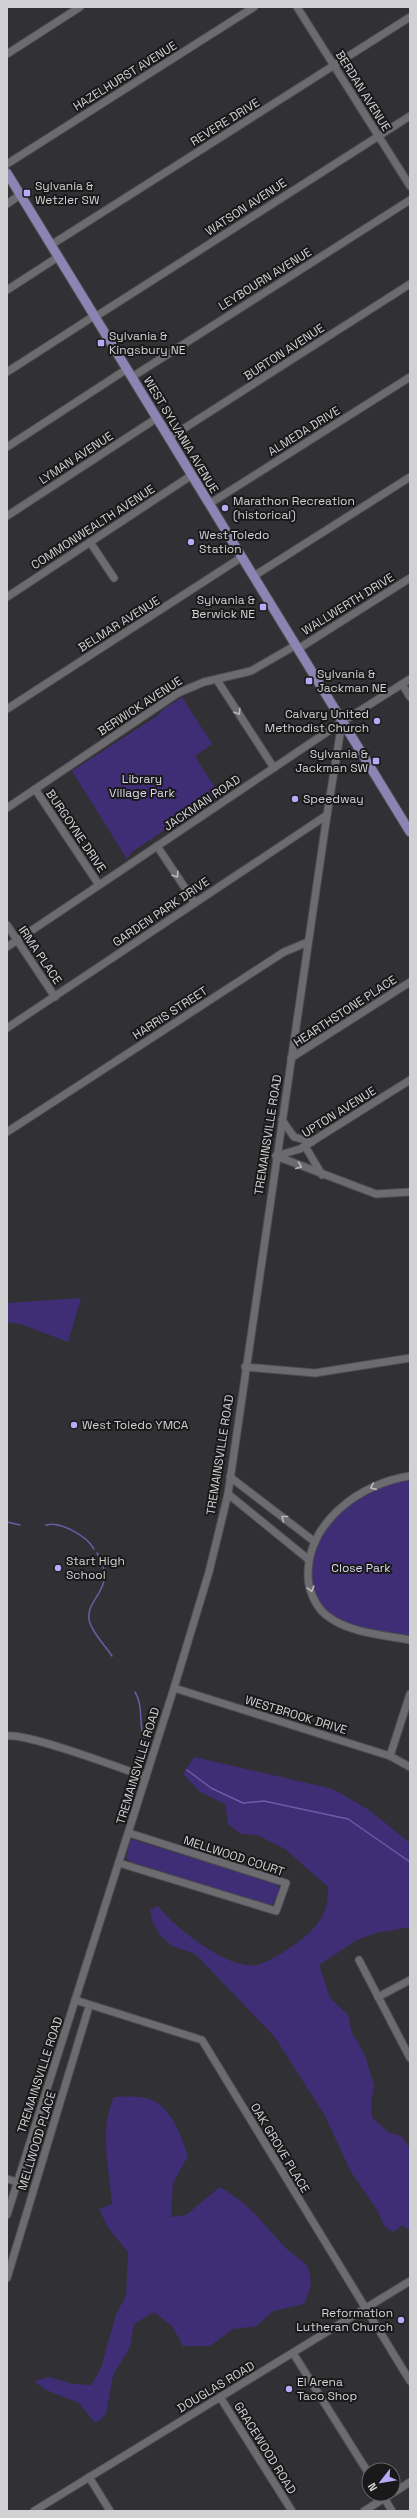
<svg xmlns="http://www.w3.org/2000/svg" width="417" height="2518" font-family="'Space Grotesk',sans-serif">
  <rect width="100%" height="100%" fill="#313034"/>
  <g fill="#3f2e75">
    <path d="M 182,697 L 212,744 L 195,756 L 220,796 L 212,798 L 132,852 L 127,859 L 72,771 L 157,716 L 161,711 Z"/>
    <path d="M 81,1298 L 68,1342 L 23,1325 L 7,1322 L 7,1303 Z"/>
    <path d="M 410,1477 L 410,1637 C 384,1632 351,1629 329,1612 C 316,1603 311,1586 312,1571 C 316,1536 336,1510 366,1492 C 379,1484 396,1481 410,1477 Z"/>
    <path d="M 194,1757 L 333,1789 L 369,1810 L 410,1843 L 410,1927 L 376,1933 L 357,1940 L 319,1965 L 330,1998 L 348,2015 L 352,2033 L 365,2055 L 374,2086 L 371,2103 L 372,2117 L 388,2132 L 401,2136 L 410,2148 L 410,2231 L 402,2225 L 394,2232 L 385,2227 L 377,2210 L 351,2172 L 324,2114 L 274,2036 L 195,1954 L 172,1946 L 160,1935 L 152,1921 L 150,1910 L 158,1906 C 174,1927 232,1974 260,1964 C 275,1959 290,1948 302,1939 C 321,1923 328,1912 328,1887 L 285,1849 L 257,1835 L 241,1834 L 228,1824 L 225,1804 L 200,1792 L 183,1774 Z"/>
    <path d="M 131,1839 L 277,1884 L 280,1890 L 271,1907 L 129,1861 L 126,1857 Z"/>
    <path d="M 114,2097 C 125,2097 141,2095 152,2100 C 173,2110 181,2136 188,2156 L 173,2183 L 171,2217 L 186,2215 L 220,2187 C 253,2206 262,2224 288,2250 C 293,2255 303,2260 307,2266 C 314,2280 310,2291 304,2304 L 273,2311 L 257,2326 L 233,2329 L 210,2346 L 183,2346 L 172,2326 L 154,2312 L 134,2324 L 130,2347 L 113,2375 L 106,2414 L 99,2421 L 94,2422 L 79,2403 L 46,2390 L 34,2381 L 49,2377 L 73,2384 L 91,2385 L 101,2368 L 116,2314 L 126,2296 L 128,2252 L 109,2229 L 99,2209 L 112,2204 C 109,2169 99,2130 114,2097 Z"/>
  </g>
  <g fill="none" stroke-linecap="round" stroke-linejoin="round">
    <g stroke="#6a5ca8" stroke-width="1.5">
      <path d="M 7,1522 L 20,1525"/>
      <path d="M 46,1525 C 60,1521 87,1536 94,1549"/>
      <path d="M 97,1553 C 119,1589 85,1598 89,1620 C 92,1633 105,1645 112,1656"/>
      <path d="M 135,1692 C 144,1706 138,1723 144,1738"/>
      <path d="M 187,1770 L 211,1788 L 243,1803 L 264,1801 L 348,1819 L 410,1862"/>
    </g>
    <defs>
      <g id="minor">
        <path d="M 297,7 L 410,186"/>
        <path d="M 7,54 L 80,7"/>
        <path d="M 7,164 L 254,7"/>
        <path d="M 7,204 L 20,195"/>
        <path d="M 51,245 L 410,17"/>
        <path d="M 7,290 L 58,257"/>
        <path d="M 95,317 L 410,116"/>
        <path d="M 7,372 L 94,316"/>
        <path d="M 132,377 L 410,200"/>
        <path d="M 169,438 L 410,284"/>
        <path d="M 7,447 L 127,369"/>
        <path d="M 209,504 L 410,377"/>
        <path d="M 7,516 L 157,418"/>
        <path d="M 90,542 L 114,578"/>
        <path d="M 254,576 L 410,477"/>
        <path d="M 7,597 L 192,475"/>
        <path d="M 298,649 L 410,578"/>
        <path d="M 217,680 L 274,768"/>
        <path d="M 402,684 L 410,697"/>
        <path d="M 7,709 L 242,557"/>
        <path d="M 35,789 L 99,885"/>
        <path d="M 7,808 L 178,693 L 204,682 L 251,671 L 296,645"/>
        <path d="M 157,846 L 195,903"/>
        <path d="M 7,925 L 55,997"/>
        <path d="M 7,947 L 342,722 L 410,679"/>
        <path d="M 7,1028 L 327,815"/>
        <path d="M 291,1058 L 410,982"/>
        <path d="M 282,1120 L 294,1137 L 312,1142"/>
        <path d="M 7,1132 L 284,952 L 308,942"/>
        <path d="M 305,1146 L 322,1175"/>
        <path d="M 276,1156 L 300,1149 L 410,1080"/>
        <path d="M 276,1156 L 376,1194 L 410,1192"/>
        <path d="M 245,1367 L 315,1373 L 410,1358"/>
        <path d="M 410,1476 C 360,1483 308,1522 308,1575 C 308,1589 315,1606 326,1615 C 348,1633 384,1635 410,1640"/>
        <path d="M 230,1477 L 315,1542"/>
        <path d="M 228,1494 L 308,1559"/>
        <path d="M 174,1688 L 390,1756 L 410,1767"/>
        <path d="M 7,1736 C 28,1733 120,1768 146,1777"/>
        <path d="M 390,1756 L 410,1694"/>
        <path d="M 119,1863 L 276,1911 L 286,1883 L 129,1833"/>
        <path d="M 359,1960 L 410,2058"/>
        <path d="M 378,1997 L 410,1980"/>
        <path d="M 75,2000 L 202,2040 L 410,2381"/>
        <path d="M 7,2179 L 17,2182"/>
        <path d="M 7,2215 L 174,1688 L 209,1572 L 228,1494 L 327,815 L 342,722"/>
        <path d="M 7,2278 L 88,2010"/>
        <path d="M 293,2353 L 369,2474"/>
        <path d="M 220,2397 L 292,2511"/>
        <path d="M 89,2477 L 110,2511"/>
        <path d="M 393,2493 L 410,2482"/>
        <path d="M 382,2494 L 392,2511"/>
        <path d="M 34,2511 L 410,2281"/>
        <path d="M 364,2511 L 391,2494"/>
      </g>
      <path id="major" d="M 7,173 L 410,832"/>
    </defs>
    <use href="#minor" stroke="#4d4c4f" stroke-width="9"/>
    <use href="#major" stroke="#4d4c4f" stroke-width="11"/>
    <use href="#minor" stroke="#6c6c70" stroke-width="7"/>
    <use href="#major" stroke="#8c85b3" stroke-width="9"/>
  </g>
  <defs><path id="oneway-chevron" d="M-2-3.5L2.5 0L-2 3.5" fill="none" stroke-width="1.6" stroke-linecap="round" stroke-linejoin="round"/></defs>
  <g stroke="#b8b8ba">
    <use href="#oneway-chevron" transform="translate(238 712) rotate(57)"/>
    <use href="#oneway-chevron" transform="translate(176 875) rotate(56)"/>
    <use href="#oneway-chevron" transform="translate(299 1166) rotate(22)"/>
    <use href="#oneway-chevron" transform="translate(373 1487) rotate(156)"/>
    <use href="#oneway-chevron" transform="translate(284 1518) rotate(-142)"/>
    <use href="#oneway-chevron" transform="translate(311 1589) rotate(75)"/>
  </g>
  <g fill="#b7abf8" stroke="#19191a" stroke-width="1.5">
    <rect x="23" y="189" width="8" height="8" rx="2"/>
    <rect x="97" y="339" width="8" height="8" rx="2"/>
    <circle cx="225" cy="508" r="4"/>
    <circle cx="191" cy="542" r="4"/>
    <rect x="259" y="603" width="8" height="8" rx="2"/>
    <rect x="305" y="677" width="8" height="8" rx="2"/>
    <circle cx="377" cy="721" r="4"/>
    <rect x="372" y="757" width="8" height="8" rx="2"/>
    <circle cx="295" cy="799" r="4"/>
    <circle cx="74" cy="1425" r="4"/>
    <circle cx="58" cy="1568" r="4"/>
    <circle cx="401" cy="2320" r="4"/>
    <circle cx="289" cy="2389" r="4"/>
  </g>
  <g text-anchor="middle" stroke-width="4" stroke-linejoin="round" paint-order="stroke">
    <g font-size="12" fill="#d1d1d3" stroke="#19191a">
      <text transform="translate(125 76) rotate(-32)" y="4">HAZELHURST AVENUE</text>
      <text transform="translate(363 91) rotate(58)" y="4">BERDAN AVENUE</text>
      <text transform="translate(225 122) rotate(-32)" y="4">REVERE DRIVE</text>
      <text transform="translate(246 207) rotate(-33)" y="4">WATSON AVENUE</text>
      <text transform="translate(265 279) rotate(-32)" y="4">LEYBOURN AVENUE</text>
      <text transform="translate(284 352) rotate(-33)" y="4">BURTON AVENUE</text>
      <text transform="translate(304 431) rotate(-32)" y="4">ALMEDA DRIVE</text>
      <text transform="translate(181 435) rotate(59)" y="4">WEST SYLVANIA AVENUE</text>
      <text transform="translate(76 458) rotate(-33)" y="4">LYMAN AVENUE</text>
      <text transform="translate(93 527) rotate(-33)" y="4">COMMONWEALTH AVENUE</text>
      <text transform="translate(348 604) rotate(-32)" y="4">WALLWERTH DRIVE</text>
      <text transform="translate(119 624) rotate(-32)" y="4">BELMAR AVENUE</text>
      <text transform="translate(140 706) rotate(-33)" y="4">BERWICK AVENUE</text>
      <text transform="translate(202 803) rotate(-34)" y="4">JACKMAN ROAD</text>
      <text transform="translate(76 831) rotate(56)" y="4">BURGOYNE DRIVE</text>
      <text transform="translate(161 912) rotate(-34)" y="4">GARDEN PARK DRIVE</text>
      <text transform="translate(40 955) rotate(56)" y="4">IRMA PLACE</text>
      <text transform="translate(345 1011) rotate(-33)" y="4">HEARTHSTONE PLACE</text>
      <text transform="translate(170 1013) rotate(-33)" y="4">HARRIS STREET</text>
      <text transform="translate(339 1112) rotate(-32)" y="4">UPTON AVENUE</text>
      <text transform="translate(268 1135) rotate(-81)" y="4">TREMAINSVILLE ROAD</text>
      <text transform="translate(220 1455) rotate(-81)" y="4">TREMAINSVILLE ROAD</text>
      <text transform="translate(296 1715) rotate(17)" y="4">WESTBROOK DRIVE</text>
      <text transform="translate(138 1766) rotate(-73)" y="4">TREMAINSVILLE ROAD</text>
      <text transform="translate(234 1856) rotate(18)" y="4">MELLWOOD COURT</text>
      <text transform="translate(40 2075) rotate(-72)" y="4">TREMAINSVILLE ROAD</text>
      <text transform="translate(37 2141) rotate(-73)" y="4">MELLWOOD PLACE</text>
      <text transform="translate(280 2148) rotate(59)" y="4">OAK GROVE PLACE</text>
      <text transform="translate(216 2387) rotate(-31)" y="4">DOUGLAS ROAD</text>
      <text transform="translate(265 2448) rotate(58)" y="4">GRACEWOOD ROAD</text>
    </g>
    <g font-size="12" fill="#d1d1d3" stroke="#19191a" text-anchor="start">
      <text x="35" y="190">Sylvania &amp;<tspan x="35" dy="14">Wetzler SW</tspan></text>
      <text x="109" y="340">Sylvania &amp;<tspan x="109" dy="14">Kingsbury NE</tspan></text>
      <text x="233" y="505">Marathon Recreation<tspan x="233" dy="14">(historical)</tspan></text>
      <text x="199" y="539">West Toledo<tspan x="199" dy="14">Station</tspan></text>
      <text x="255" y="604" text-anchor="end">Sylvania &amp;<tspan x="255" dy="14">Berwick NE</tspan></text>
      <text x="317" y="678">Sylvania &amp;<tspan x="317" dy="14">Jackman NE</tspan></text>
      <text x="369" y="718" text-anchor="end">Calvary United<tspan x="369" dy="14">Methodist Church</tspan></text>
      <text x="368" y="758" text-anchor="end">Sylvania &amp;<tspan x="368" dy="14">Jackman SW</tspan></text>
      <text x="303" y="803">Speedway</text>
      <text x="82" y="1429">West Toledo YMCA</text>
      <text x="66" y="1565">Start High<tspan x="66" dy="14">School</tspan></text>
      <text x="393" y="2317" text-anchor="end">Reformation<tspan x="393" dy="14">Lutheran Church</tspan></text>
      <text x="297" y="2386">El Arena<tspan x="297" dy="14">Taco Shop</tspan></text>
    </g>
    <g font-size="12" fill="#dcdaef" stroke="#19191a">
      <text x="142" y="783">Library<tspan x="142" dy="14">Village Park</tspan></text>
      <text x="361" y="1572">Close Park</text>
    </g>
  </g>
  <rect width="417" height="2518" fill="none" stroke="#d1d1d3" stroke-width="16"/>
  <g transform="translate(381 2482) rotate(239)"><circle r="19" fill="#19191a" stroke="#636364"/>
  <path d="M0-3L7 15L0 10L-7 15Z" fill="#b7abf8"/>
  <text y="-6" font-size="11" font-weight="bold" text-anchor="middle" fill="#d1d1d3">N</text>
  </g>
</svg>
